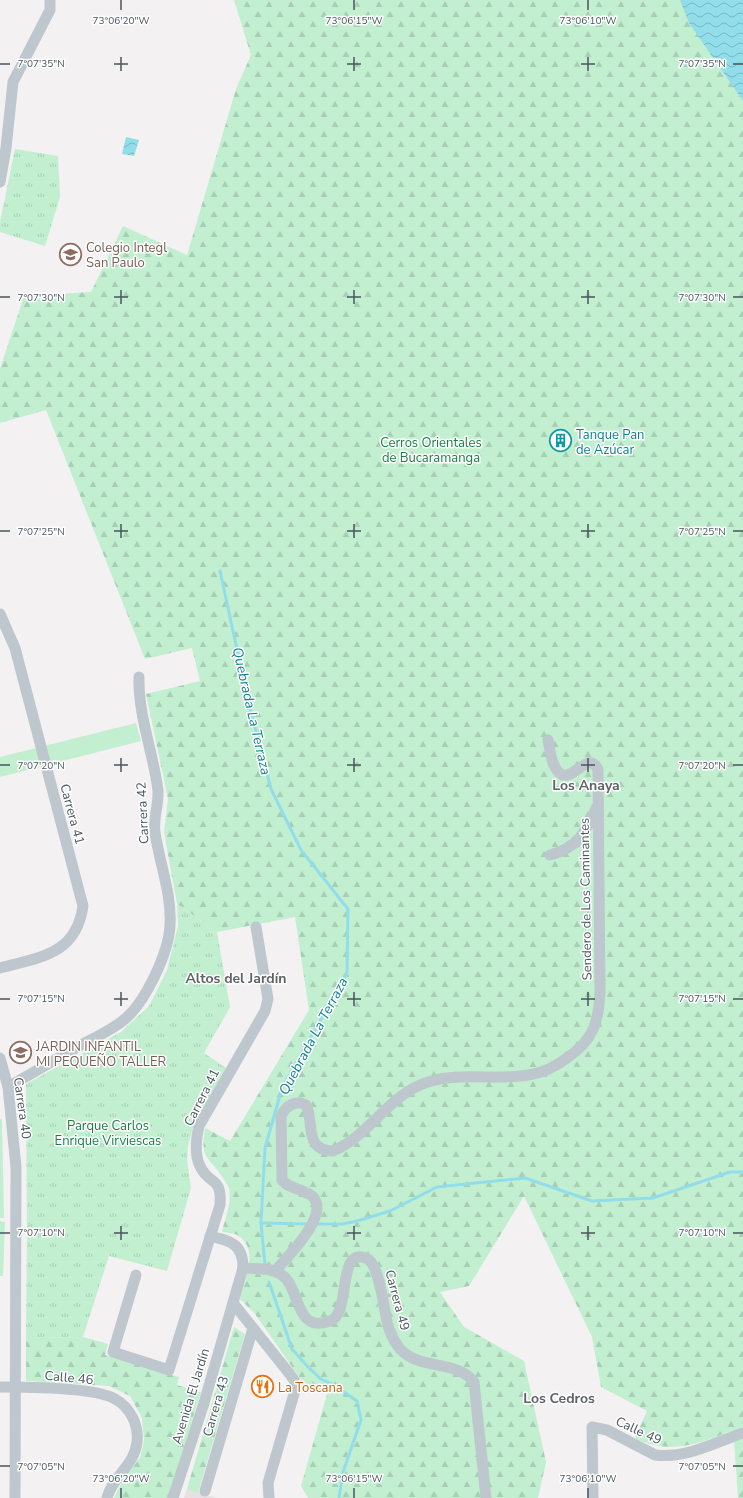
<svg xmlns="http://www.w3.org/2000/svg" width="743" height="1498" font-family="'Nunito Sans',sans-serif">
  <defs>
    <pattern id="forest-firs" width="22" height="20" patternUnits="userSpaceOnUse"><rect width="22" height="20" fill="#c2efd0"/><path d="M5 1l3.5 6h-7zM16 11l3.5 6h-7z" fill="#a8cfb5"/></pattern>
    <pattern id="park-tufts" width="24" height="20" patternUnits="userSpaceOnUse"><rect width="24" height="20" fill="#c2efd0"/><path d="M3 7l-1-3M5 7V3M7 7l1-3M15 17l-1-3M17 17v-4M19 17l1-3" fill="none" stroke="#a8cfb5"/></pattern>
    <pattern id="water-waves" width="16" height="10" patternUnits="userSpaceOnUse"><rect width="16" height="10" fill="#91deea"/><path d="M0 5q4-4 8 0t8 0" fill="none" stroke="#78b7c1"/></pattern>
  </defs>
  <rect width="100%" height="100%" fill="#f4f1f2"/>
  <path fill="#e4e2e3" d="M 187,1489 L 217,1498 L 184,1498 Z"/>
  <g fill="#c2efd0">
    <path d="M 136,723 L 141,741 L 0,777 L 0,757 Z"/>
    <path d="M 0,1119 L 2,1119 L 4,1218 L 0,1218 Z"/>
    <path d="M 0,1221 L 5,1222 L 3,1276 L 0,1276 Z"/>
  </g>
  <g fill="url(#forest-firs)">
    <path d="M 234,0 L 743,0 L 743,1427 C 705,1440 674,1458 635,1438 L 647,1411 L 601,1387 L 592,1337 L 524,1196 L 469,1286 L 440,1292 L 464,1327 L 524,1361 L 546,1462 L 538,1498 L 308,1498 L 301,1486 L 327,1394 L 304,1384 L 255,1314 L 240,1299 C 245,1280 260,1248 237,1235 C 233,1233 226,1233 222,1232 C 225,1218 232,1203 229,1189 C 228,1185 225,1181 223,1178 C 208,1155 200,1160 205,1128 L 230,1141 L 309,1010 L 295,917 L 217,932 L 177,904 L 164,832 L 168,799 L 146,694 L 200,681 L 192,648 L 145,659 L 46,410 L 0,423 L 0,369 L 24,296 L 91,292 L 123,226 L 187,255 L 236,89 L 251,55 Z"/>
    <path d="M 234,1327 L 245,1334 L 198,1493 L 187,1489 Z"/>
    <path d="M 83,1337 L 108,1344 L 105,1355 L 179,1377 L 177,1385 L 201,1392 L 168,1498 L 114,1498 L 123,1480 L 140,1458 L 144,1441 L 142,1418 L 130,1396 L 109,1386 L 26,1381 L 26,1338 Z"/>
    <path d="M 743,1439 L 743,1498 L 738,1498 L 734,1441 Z"/>
  </g>
  <g fill="url(#park-tufts)">
    <path d="M 15,149 L 58,156 L 60,197 L 45,246 L 0,232 L 0,222 Z"/>
    <path d="M 177,904 L 217,932 L 230,1007 L 204,1053 L 226,1068 L 193,1127 L 188,1147 L 187,1160 L 191,1188 L 167,1271 L 109,1256 L 83,1337 L 26,1338 L 27,1234 L 26,1084 L 121,1032 L 149,1006 L 167,970 L 178,926 Z"/>
  </g>
  <g fill="url(#water-waves)">
    <path d="M 680,0 L 743,0 L 743,101 L 689,23 Z"/>
    <path d="M 126,137 L 139,140 L 134,156 L 122,154 Z"/>
  </g>
  <g fill="none" stroke-linecap="round" stroke-linejoin="round">
    <g stroke="#91deea" stroke-width="3">
      <path d="M 220,571 L 248,700 L 271,789 L 301,850 L 348,909 L 347,973 L 282,1088 L 265,1148 L 261,1223 L 265,1265"/>
      <path d="M 261,1223 L 309,1224"/>
      <path d="M 315,1224 L 343,1224 L 357,1221 L 390,1211 L 437,1187 L 525,1178 L 592,1201 L 653,1198 L 730,1172 L 743,1172"/>
      <path d="M 269,1282 L 292,1349 L 308,1367 L 321,1379 L 332,1384 L 357,1401 L 361,1420 L 343,1472 L 339,1498"/>
    </g>
    <g stroke="#bdc7cd" stroke-width="11">
      <path d="M 0,182 L 6,148 L 13,82 L 50,10 L 50,0"/>
      <path d="M 0,614 L 15,648 L 83,906 C 76,955 40,957 0,968"/>
      <path d="M 550,855 C 577,848 586,833 596,808"/>
      <path d="M 0,1058 L 8,1087 L 16,1167 L 15,1498"/>
      <path d="M 8,1087 C 32,1073 57,1059 81,1045 C 96,1037 112,1030 125,1019 C 146,1001 169,952 170,925 C 172,894 159,862 155,832 C 153,818 159,804 158,790 C 153,752 138,715 139,677"/>
      <path d="M 243,1268 C 256,1269 271,1267 282,1275 C 301,1288 294,1334 330,1321 C 352,1314 336,1247 366,1258 C 380,1263 384,1312 388,1326 C 390,1332 393,1339 397,1345 C 415,1372 455,1358 474,1382 L 486,1498"/>
      <path d="M 275,1271 C 286,1258 332,1214 312,1196 C 303,1189 289,1189 282,1180 L 281,1116 C 285,1107 295,1099 306,1105 C 315,1123 303,1150 333,1151 C 367,1137 387,1099 420,1085 C 459,1068 504,1085 544,1071 C 552,1068 560,1063 567,1058 C 594,1040 599,1021 600,990 L 598,770 C 587,745 568,796 554,765 C 550,757 550,748 548,740"/>
      <path d="M 136,1275 L 113,1352 L 169,1370 L 220,1205 C 222,1175 209,1186 200,1166 C 194,1154 196,1139 199,1126 L 265,1011 L 268,999 L 256,927"/>
      <path d="M 233,1303 L 289,1373 L 294,1380 L 296,1387 L 268,1483 L 269,1498"/>
      <path d="M 0,1387 C 25,1387 95,1387 115,1399 C 130,1407 139,1425 137,1442 C 135,1465 112,1477 107,1498"/>
      <path d="M 205,1491 L 253,1328"/>
      <path d="M 173,1498 L 204,1403 L 243,1268 C 243,1244 231,1241 210,1236"/>
      <path d="M 593,1498 L 592,1427 L 607,1430 L 655,1455 C 685,1459 714,1443 743,1433"/>
    </g>
  </g>
  <path fill="none" stroke="#49565e" stroke-width="1.5" d="M 121,0 L 121,10M 354,0 L 354,10M 588,0 L 588,10M 121,57 L 121,71M 354,57 L 354,71M 588,57 L 588,71M 0,64 L 10,64M 114,64 L 128,64M 347,64 L 361,64M 581,64 L 595,64M 733,64 L 743,64M 121,290 L 121,304M 354,290 L 354,304M 588,290 L 588,304M 0,297 L 10,297M 114,297 L 128,297M 347,297 L 361,297M 581,297 L 595,297M 733,297 L 743,297M 121,524 L 121,538M 354,524 L 354,538M 588,524 L 588,538M 0,531 L 10,531M 114,531 L 128,531M 347,531 L 361,531M 581,531 L 595,531M 733,531 L 743,531M 121,758 L 121,772M 354,758 L 354,772M 588,758 L 588,772M 0,765 L 10,765M 114,765 L 128,765M 347,765 L 361,765M 581,765 L 595,765M 733,765 L 743,765M 121,992 L 121,1006M 354,992 L 354,1006M 588,992 L 588,1006M 0,999 L 10,999M 114,999 L 128,999M 347,999 L 361,999M 581,999 L 595,999M 733,999 L 743,999M 121,1226 L 121,1240M 354,1226 L 354,1240M 588,1226 L 588,1240M 0,1233 L 10,1233M 114,1233 L 128,1233M 347,1233 L 361,1233M 581,1233 L 595,1233M 733,1233 L 743,1233M 0,1466 L 10,1466M 733,1466 L 743,1466M 121,1488 L 121,1498M 354,1488 L 354,1498M 588,1488 L 588,1498"/>
  <defs>
    <symbol id="school-ring" viewBox="-11 -11 22 22"><circle r="9.5" fill="#fff" stroke="#8d6e63" stroke-width="1.5"/><path d="M0-5L7-2L0 1L-7-2ZM-4 1L0 2.5L4 1V4Q0 6-4 4Z" fill="#8d6e63"/></symbol>
    <symbol id="building-ring" viewBox="-11 -11 22 22"><circle r="9.5" fill="#fff" stroke="#0f9aa8" stroke-width="1.5"/><path d="M-4-6H4V6H1V3H-1V6H-4ZM-2.5-4.3h1.7v1.8h-1.7ZM.8-4.3h1.7v1.8H.8ZM-2.5-1h1.7V.8h-1.7ZM.8-1h1.7V.8H.8Z" fill="#0f9aa8"/></symbol>
    <symbol id="restaurant-ring" viewBox="-11 -11 22 22"><circle r="9.5" fill="#fff" stroke="#e8710a" stroke-width="1.5"/><path d="M-5-6h1v4h1v-4h1v4h1v-4h1v5L-1.5 .5V6h-2V.5L-5-1ZM5-6V6H3V1.5H1.5Q1.5-4 5-6Z" fill="#e8710a"/></symbol>
  </defs>
  <g fill-rule="evenodd">
    <use href="#school-ring" x="58" y="242" width="25" height="25"/>
    <use href="#building-ring" x="548" y="428" width="25" height="25"/>
    <use href="#school-ring" x="8" y="1040" width="25" height="25"/>
    <use href="#restaurant-ring" x="250" y="1374" width="25" height="25"/>
  </g>
  <g text-anchor="middle" stroke-width="3" stroke-linejoin="round" paint-order="stroke">
    <g font-size="13" fill="#785e54" stroke="#fff" text-anchor="start">
      <text x="86" y="252">Colegio Integl<tspan x="86" dy="15">San Paulo</tspan></text>
      <text x="36" y="1051">JARDIN INFANTIL<tspan x="36" dy="15">MI PEQUEÑO TALLER</tspan></text>
    </g>
    <g font-size="13" fill="#0d838f" stroke="#fff" text-anchor="start">
      <text x="576" y="439">Tanque Pan<tspan x="576" dy="15">de Azúcar</tspan></text>
    </g>
    <g font-size="13" fill="#1a7f45" stroke="#fff">
      <text x="431" y="447">Cerros Orientales<tspan x="431" dy="15">de Bucaramanga</tspan></text>
      <text x="108" y="1130">Parque Carlos<tspan x="108" dy="15">Enrique Virviescas</tspan></text>
    </g>
    <g font-size="13" fill="#49565e" stroke="#fff">
      <text transform="translate(142 813) rotate(-93)" y="5">Carrera 42</text>
      <text transform="translate(73 814) rotate(75)" y="5">Carrera 41</text>
      <text transform="translate(585 899) rotate(-91)" y="5">Sendero de Los Caminantes</text>
      <text transform="translate(201 1097) rotate(-63)" y="5">Carrera 41</text>
      <text transform="translate(23 1108) rotate(82)" y="5">Carrera 40</text>
      <text transform="translate(398 1300) rotate(75)" y="5">Carrera 49</text>
      <text transform="translate(69 1377) rotate(5)" y="5">Calle 46</text>
      <text transform="translate(190 1396) rotate(-73)" y="5">Avenida El Jardín</text>
      <text transform="translate(215 1406) rotate(-74)" y="5">Carrera 43</text>
      <text transform="translate(639 1430) rotate(25)" y="5">Calle 49</text>
    </g>
    <g font-size="13" fill="#c56008" stroke="#fff" text-anchor="start">
      <text x="278" y="1392">La Toscana</text>
    </g>
    <g font-size="14" font-style="italic" fill="#118193" stroke="#fff">
      <text transform="translate(252 711) rotate(77)" y="5">Quebrada La Terraza</text>
      <text transform="translate(313 1036) rotate(-62)" y="5">Quebrada La Terraza</text>
    </g>
    <g font-size="14" font-weight="bold" fill="#5e6266" stroke="#fff">
      <text x="586" y="790">Los Anaya</text>
      <text x="236" y="983">Altos del Jardín</text>
      <text x="559" y="1403">Los Cedros</text>
    </g>
  </g>
  <g font-size="10" text-anchor="middle" fill="#49565e" stroke="#fff" stroke-width="3" stroke-linejoin="round" paint-order="stroke">
    <text x="121" y="24">73°06'20"W</text>
    <text x="354" y="24">73°06'15"W</text>
    <text x="588" y="24">73°06'10"W</text>
    <text x="41" y="67">7°07'35"N</text>
    <text x="702" y="67">7°07'35"N</text>
    <text x="41" y="301">7°07'30"N</text>
    <text x="702" y="301">7°07'30"N</text>
    <text x="41" y="535">7°07'25"N</text>
    <text x="702" y="535">7°07'25"N</text>
    <text x="41" y="769">7°07'20"N</text>
    <text x="702" y="769">7°07'20"N</text>
    <text x="41" y="1002">7°07'15"N</text>
    <text x="702" y="1002">7°07'15"N</text>
    <text x="41" y="1236">7°07'10"N</text>
    <text x="702" y="1236">7°07'10"N</text>
    <text x="41" y="1470">7°07'05"N</text>
    <text x="702" y="1470">7°07'05"N</text>
    <text x="121" y="1482">73°06'20"W</text>
    <text x="354" y="1482">73°06'15"W</text>
    <text x="588" y="1482">73°06'10"W</text>
  </g>
</svg>
